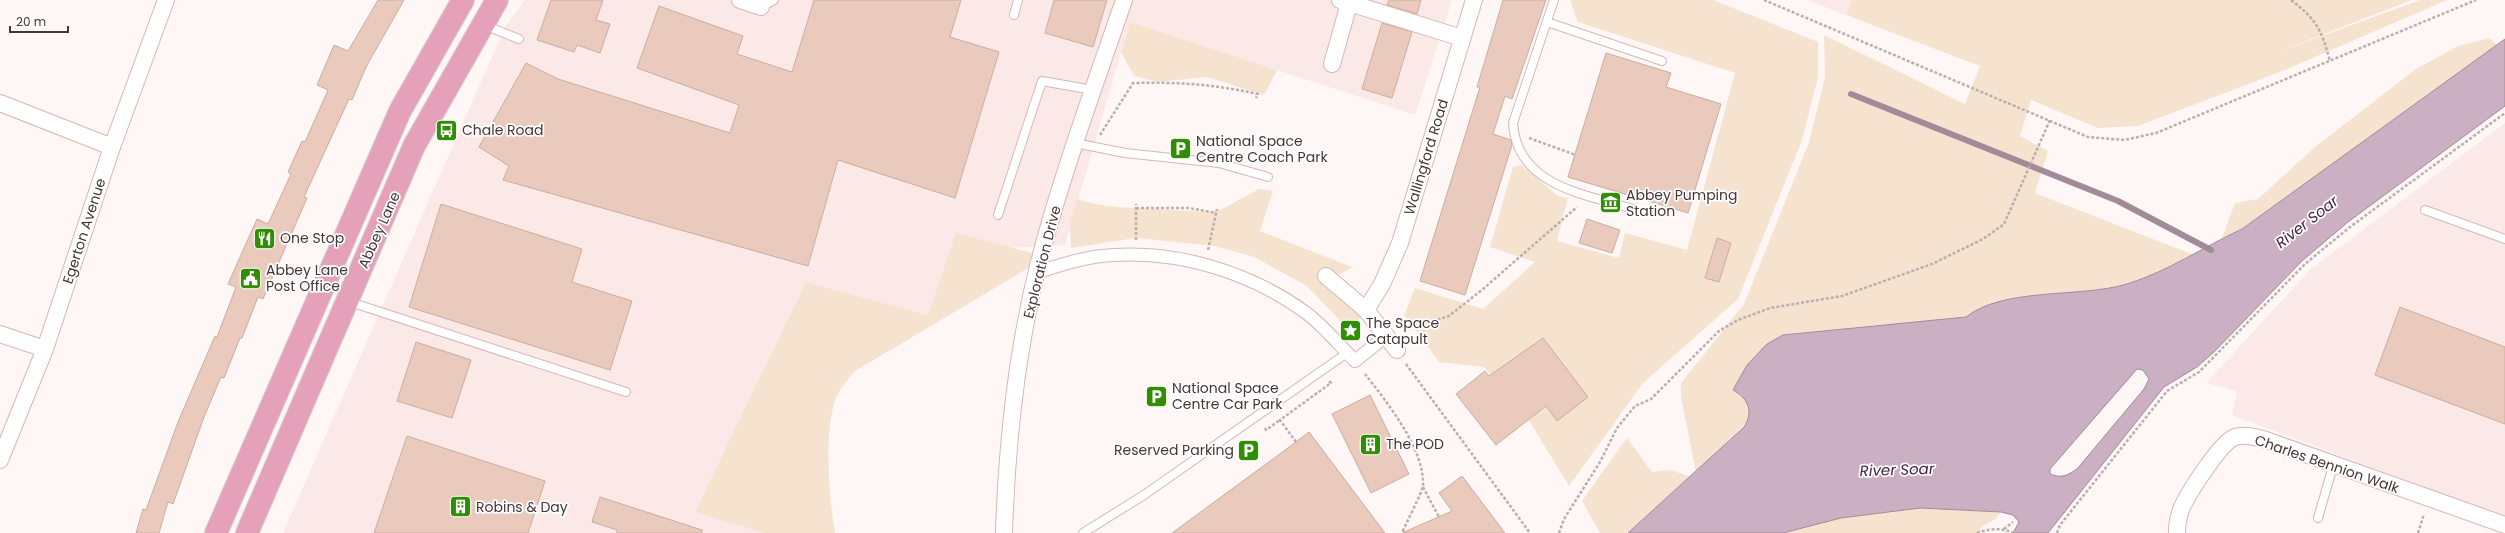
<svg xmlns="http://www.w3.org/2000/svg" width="2505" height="533" font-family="Poppins,sans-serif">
  <rect width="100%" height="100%" fill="#fef7f6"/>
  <g fill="#fbe9e7">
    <path d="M 525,0 L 1452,0 L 1415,115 L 1130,22 L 1065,245 L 1008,248 L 956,234 L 928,315 L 806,282 L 696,512 L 763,533 L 283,533 L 505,27 Z"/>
    <path d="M 1807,0 L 1852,0 L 1846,15 Z"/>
    <path d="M 2505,123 L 2505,517 L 2232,415 L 2237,391 L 2206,383 L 2311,269 Z"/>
  </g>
  <g fill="#f5e3d0">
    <path d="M 1570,0 L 1713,0 L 1818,42 L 1818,77 L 1802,140 L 1738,299 L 1643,383 L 1569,486 L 1530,422 L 1484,367 L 1439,362 L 1404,315 L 1415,288 L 1483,309 L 1535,262 L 1490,247 L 1513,167 L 1521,165 L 1558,196 L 1568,198 L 1557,241 L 1619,258 L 1625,233 L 1687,250 L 1735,73 L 1578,22 Z"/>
    <path d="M 1852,0 L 2412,0 L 2283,50 L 2420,0 L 2447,0 L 2285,70 L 2138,126 L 2098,128 L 2031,100 L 2020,136 L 2048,151 L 2035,193 L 2194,255 C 2172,265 2149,278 2126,284 C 2080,296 2001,289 1966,317 L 1782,335 C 1760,348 1747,367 1733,390 C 1745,397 1749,405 1749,420 L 1696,472 L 1681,397 L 1681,383 L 1744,304 L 1809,142 L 1825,77 L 1824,35 L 1965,104 L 1980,66 L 1846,15 Z"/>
    <path d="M 1130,22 L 1277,70 L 1264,95 L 1207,77 L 1158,82 L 1134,76 L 1121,52 Z"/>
    <path d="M 2490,38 L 2504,53 L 2290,211 L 2222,238 L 2235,203 L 2258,199 L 2315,147 L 2416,69 L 2458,46 Z"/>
    <path d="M 1259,189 L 1273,191 L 1260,231 L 1352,267 L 1322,285 L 1366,310 L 1350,331 L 1307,286 L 1254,257 L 1215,246 L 1136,238 L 1071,248 L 1070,225 L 1077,199 L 1095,204 L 1118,207 L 1208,212 L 1222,209 Z"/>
    <path d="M 956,233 L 1032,253 L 1030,267 L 855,371 C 850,377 844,383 840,390 C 822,419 829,500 835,533 L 763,533 L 695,512 L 806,282 L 928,315 Z"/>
    <path d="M 1627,438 L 1652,472 L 1671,470 L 1691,477 L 1628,533 L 1600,533 L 1582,501 Z"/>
    <path d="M 1920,508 L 2001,512 L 1996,519 L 1981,527 L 1980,533 L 1783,533 L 1841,518 Z"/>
  </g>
  <path fill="#cbafc3" stroke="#a28b98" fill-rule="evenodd" d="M 2505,39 L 2505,106 L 2348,222 L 2302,261 L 2214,352 L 2197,367 L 2164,387 L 2048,533 L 2013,533 L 2019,522 L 2013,515 L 2001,512 L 1920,508 L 1841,518 L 1783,533 L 1628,533 L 1744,427 C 1754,412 1748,398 1733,390 L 1747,365 L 1767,344 L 1783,335 L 1966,317 C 2004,287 2080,298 2127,284 C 2169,271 2203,247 2242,229 ZM 2137,369 L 2143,370 L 2149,379 L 2144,389 L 2077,469 C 2068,475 2061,479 2050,474 L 2050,469 Z"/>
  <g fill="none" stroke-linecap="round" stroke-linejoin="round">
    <path stroke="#a28b98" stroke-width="6" d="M 1851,94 L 2118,201 L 2211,250"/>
  </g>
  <g fill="#e9cabc" stroke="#caad9f">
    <path d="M 378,0 L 404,0 L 366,67 L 352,100 L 349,99 L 331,138 L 304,197 L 307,198 L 263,299 L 258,297 L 242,338 L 240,338 L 224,378 L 221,377 L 204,417 L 173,504 L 168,502 L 159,533 L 136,533 L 143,509 L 146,510 L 178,422 L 215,336 L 217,337 L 236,287 L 228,284 L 257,219 L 268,224 L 291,174 L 288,172 L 302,141 L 305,142 L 328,90 L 317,85 L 334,45 L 348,51 Z"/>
    <path d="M 551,0 L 603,0 L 596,20 L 610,24 L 600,53 L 577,45 L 574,52 L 537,40 Z"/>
    <path d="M 814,0 L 961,0 L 950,37 L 999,52 L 955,198 L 838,160 L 808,266 L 503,180 L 509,166 L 479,147 L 526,63 L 558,79 L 730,133 L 739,105 L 637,68 L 659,6 L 743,36 L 737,54 L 792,72 Z"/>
    <path d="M 1054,0 L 1107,0 L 1093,47 L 1045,33 Z"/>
    <path d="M 1389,0 L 1421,0 L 1417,14 L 1387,5 Z"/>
    <path d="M 1503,0 L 1546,0 L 1512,99 L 1505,96 L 1493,134 L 1511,140 L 1512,145 L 1465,295 L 1420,281 L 1480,87 L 1477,87 Z"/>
    <path d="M 1382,23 L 1412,32 L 1392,98 L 1362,89 Z"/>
    <path d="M 1606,53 L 1671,73 L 1666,87 L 1721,104 L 1688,213 L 1568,177 Z"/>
    <path d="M 441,204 L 582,249 L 572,282 L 632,301 L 610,370 L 409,307 Z"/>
    <path d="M 1587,219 L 1620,230 L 1612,253 L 1579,243 Z"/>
    <path d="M 1717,238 L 1731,243 L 1719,282 L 1705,278 Z"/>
    <path d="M 2400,307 L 2505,347 L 2505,424 L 2375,375 Z"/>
    <path d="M 1543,338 L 1588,397 L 1557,421 L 1546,406 L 1496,445 L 1456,394 L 1485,371 L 1489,376 Z"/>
    <path d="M 416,342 L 471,360 L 452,418 L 397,401 Z"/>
    <path d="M 1370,395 L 1409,474 L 1371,493 L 1332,414 Z"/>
    <path d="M 1309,432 L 1385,533 L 1172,533 L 1296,442 Z"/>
    <path d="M 407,436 L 545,481 L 528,533 L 374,533 Z"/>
    <path d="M 1462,476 L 1505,533 L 1402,533 L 1452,511 L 1439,493 Z"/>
    <path d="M 600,497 L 702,530 L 702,533 L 617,533 L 617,530 L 592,522 Z"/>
  </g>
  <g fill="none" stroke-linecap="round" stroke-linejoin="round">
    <defs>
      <g id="service">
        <path d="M 1554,0 L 1513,123 C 1517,186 1584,194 1633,209"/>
        <path d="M 761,7 L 774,0"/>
        <path d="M 1014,15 L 1018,0"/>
        <path d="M 1547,22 L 1662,61"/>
        <path d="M 484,25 L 519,39"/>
        <path d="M 1075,143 L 1125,153 L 1219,163 L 1268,177"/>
        <path d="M 2425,210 L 2505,239"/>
        <path d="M 998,215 L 1042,81 L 1093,90"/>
        <path d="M 347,301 L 626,392"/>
        <path d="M 2318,518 L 2333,466"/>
        <path d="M 1083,533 L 1144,495 L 1347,353"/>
      </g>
      <path id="pedestrian" d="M 1038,272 C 1063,264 1088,256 1114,255 C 1181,251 1251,273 1305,312 C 1323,325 1339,345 1355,361 L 1386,336"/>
      <g id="minor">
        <path d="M 740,0 L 761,7"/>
        <path d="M 1340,0 L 1462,38"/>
        <path d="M 1332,64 L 1350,0"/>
        <path d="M 0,103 L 112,147"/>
        <path d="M 1326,276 L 1366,310 L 1397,350"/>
        <path d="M 1366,310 L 1382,284 L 1400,243 L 1474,0"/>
        <path d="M 0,334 L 45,349"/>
        <path d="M 0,460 L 45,349 L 112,147 L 166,0"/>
        <path d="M 1004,533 C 1007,437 1018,339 1043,247 C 1066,163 1096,82 1124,0"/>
        <path d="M 2177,533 C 2177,523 2179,512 2184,503 C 2192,488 2221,442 2235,437 C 2244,434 2254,437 2263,439 L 2505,525"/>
      </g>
      <g id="primary">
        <path d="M 216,533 L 400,111 L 463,0"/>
        <path d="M 247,533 L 414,146 L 497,0"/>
      </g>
    </defs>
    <use href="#service" stroke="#d8b6b3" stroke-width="10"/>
    <use href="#pedestrian" stroke="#d8b6b3" stroke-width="14"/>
    <use href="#minor" stroke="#d8b6b3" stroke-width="18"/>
    <use href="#primary" stroke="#d6d3d3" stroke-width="24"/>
    <g stroke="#b9afae" stroke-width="2.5" stroke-dasharray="3 2" stroke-linecap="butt">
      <path d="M 1764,0 L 2088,137 L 2124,140 L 2156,133 L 2476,0"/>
      <path d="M 2291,0 C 2317,20 2321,29 2330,61"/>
      <path d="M 1100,135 L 1133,83 C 1180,82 1212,84 1258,94 L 1256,98"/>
      <path d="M 1529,138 L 1576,155"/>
      <path d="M 1136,208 L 1189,208 L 1216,213"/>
      <path d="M 1136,240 L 1136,204"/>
      <path d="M 1208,250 L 1217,209"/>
      <path d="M 1404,330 L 1449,316 L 1483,289 L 1577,207"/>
      <path d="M 1406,364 L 1530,533"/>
      <path d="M 1365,374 C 1386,401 1425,449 1423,486 C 1422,493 1406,523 1402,533"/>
      <path d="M 1265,428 L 1266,430 L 1280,420"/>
      <path d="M 1296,442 L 1280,420 L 1331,383 L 1329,381"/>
      <path d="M 1423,487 L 1439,517"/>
      <path d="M 2004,529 L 2013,522"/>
      <path d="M 1559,533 L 1564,519 L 1600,462 L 1617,428 L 1635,406 L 1651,399 L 1719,331 L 1738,320 L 1770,308 L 1842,296 L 1932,264 L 1983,239 L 2004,224 L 2050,120"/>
      <path d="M 1977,533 C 1988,529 2002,527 2013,533"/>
      <path d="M 2057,533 L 2060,525 L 2167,391 L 2199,372 L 2305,264 L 2350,227 L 2505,113"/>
      <path d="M 2418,533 L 2424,514"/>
    </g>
    <use href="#service" stroke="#fff" stroke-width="8"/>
    <use href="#pedestrian" stroke="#fff" stroke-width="12"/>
    <use href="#minor" stroke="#fff" stroke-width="16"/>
    <use href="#primary" stroke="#e4a1b9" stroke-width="22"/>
  </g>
  <defs>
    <symbol id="bus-square" viewBox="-11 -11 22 22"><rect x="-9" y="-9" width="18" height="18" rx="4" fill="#2f8e01" stroke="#fff"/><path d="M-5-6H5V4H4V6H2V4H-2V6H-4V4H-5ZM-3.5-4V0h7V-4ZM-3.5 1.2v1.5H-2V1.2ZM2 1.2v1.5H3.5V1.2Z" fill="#fff"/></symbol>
    <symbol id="parking-square" viewBox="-11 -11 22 22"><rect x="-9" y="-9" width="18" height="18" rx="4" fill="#2f8e01" stroke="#fff"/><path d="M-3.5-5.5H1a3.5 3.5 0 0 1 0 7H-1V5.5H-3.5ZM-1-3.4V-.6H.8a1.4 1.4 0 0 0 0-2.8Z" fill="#fff"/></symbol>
    <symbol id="museum-square" viewBox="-11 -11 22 22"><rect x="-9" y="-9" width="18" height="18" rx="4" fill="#2f8e01" stroke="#fff"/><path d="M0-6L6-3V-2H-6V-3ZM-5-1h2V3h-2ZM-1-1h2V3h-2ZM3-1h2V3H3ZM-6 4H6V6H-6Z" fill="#fff"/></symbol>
    <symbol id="restaurant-square" viewBox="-11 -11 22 22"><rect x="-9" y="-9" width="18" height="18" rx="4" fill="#2f8e01" stroke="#fff"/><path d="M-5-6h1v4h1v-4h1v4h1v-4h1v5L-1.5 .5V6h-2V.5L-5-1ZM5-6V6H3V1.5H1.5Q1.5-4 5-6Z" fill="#fff"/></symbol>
    <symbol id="civic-square" viewBox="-11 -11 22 22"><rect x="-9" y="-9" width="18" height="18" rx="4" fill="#2f8e01" stroke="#fff"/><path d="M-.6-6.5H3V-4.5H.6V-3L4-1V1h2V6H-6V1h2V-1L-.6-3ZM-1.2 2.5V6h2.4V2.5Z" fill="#fff"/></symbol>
    <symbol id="sight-square" viewBox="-11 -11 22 22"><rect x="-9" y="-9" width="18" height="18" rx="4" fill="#2f8e01" stroke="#fff"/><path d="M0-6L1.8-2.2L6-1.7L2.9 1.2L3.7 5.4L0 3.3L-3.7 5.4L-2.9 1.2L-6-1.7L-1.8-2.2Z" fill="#fff"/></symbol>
    <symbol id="building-square" viewBox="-11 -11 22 22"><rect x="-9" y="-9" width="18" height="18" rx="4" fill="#2f8e01" stroke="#fff"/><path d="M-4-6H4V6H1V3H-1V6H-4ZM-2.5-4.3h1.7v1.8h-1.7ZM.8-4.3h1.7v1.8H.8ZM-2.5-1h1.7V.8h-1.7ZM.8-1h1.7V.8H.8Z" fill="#fff"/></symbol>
  </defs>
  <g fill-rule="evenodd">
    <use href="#bus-square" x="434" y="118" width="25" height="25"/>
    <use href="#parking-square" x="1168" y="136" width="25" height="25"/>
    <use href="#museum-square" x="1598" y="190" width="25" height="25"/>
    <use href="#restaurant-square" x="252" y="226" width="25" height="25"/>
    <use href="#civic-square" x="238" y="266" width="25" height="25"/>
    <use href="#sight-square" x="1338" y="318" width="25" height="25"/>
    <use href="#parking-square" x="1144" y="384" width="25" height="25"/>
    <use href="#building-square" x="1358" y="432" width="25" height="25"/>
    <use href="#parking-square" x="1236" y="438" width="25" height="25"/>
    <use href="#building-square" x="448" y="494" width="25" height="25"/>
  </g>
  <g text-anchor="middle" stroke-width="3.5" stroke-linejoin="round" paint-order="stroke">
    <g font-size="14" fill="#443635" stroke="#fff" text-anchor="start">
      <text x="462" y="135">Chale Road</text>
      <text x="1196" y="146">National Space<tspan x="1196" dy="16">Centre Coach Park</tspan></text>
      <text x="1626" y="200">Abbey Pumping<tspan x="1626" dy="16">Station</tspan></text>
      <text x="280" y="243">One Stop</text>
      <text x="266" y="275">Abbey Lane<tspan x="266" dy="16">Post Office</tspan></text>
      <text x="1366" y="328">The Space<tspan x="1366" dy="16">Catapult</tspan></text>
      <text x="1172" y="393">National Space<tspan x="1172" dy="16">Centre Car Park</tspan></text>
      <text x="1386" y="449">The POD</text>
      <text x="1234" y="455" text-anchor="end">Reserved Parking</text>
      <text x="476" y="512">Robins &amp; Day</text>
    </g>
    <g font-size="14" fill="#443635" stroke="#fff">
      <text transform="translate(1426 157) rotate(-73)" y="5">Wallingford Road</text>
      <text transform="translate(379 230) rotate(-66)" y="5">Abbey Lane</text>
      <text transform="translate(84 231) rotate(-72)" y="5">Egerton Avenue</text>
      <text transform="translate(1042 262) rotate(-76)" y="5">Exploration Drive</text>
      <text transform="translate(2327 464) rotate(19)" y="5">Charles Bennion Walk</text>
    </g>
    <g font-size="15" font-style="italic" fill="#47213f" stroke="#fff">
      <text transform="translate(2307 222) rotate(-38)" y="5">River Soar</text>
      <text transform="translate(1897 470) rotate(-2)" y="5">River Soar</text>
    </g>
  </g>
  <path d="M10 26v6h58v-6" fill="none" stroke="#443635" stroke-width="2"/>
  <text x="16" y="26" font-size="12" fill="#443635" stroke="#ffffff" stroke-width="3" paint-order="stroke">20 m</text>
</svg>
